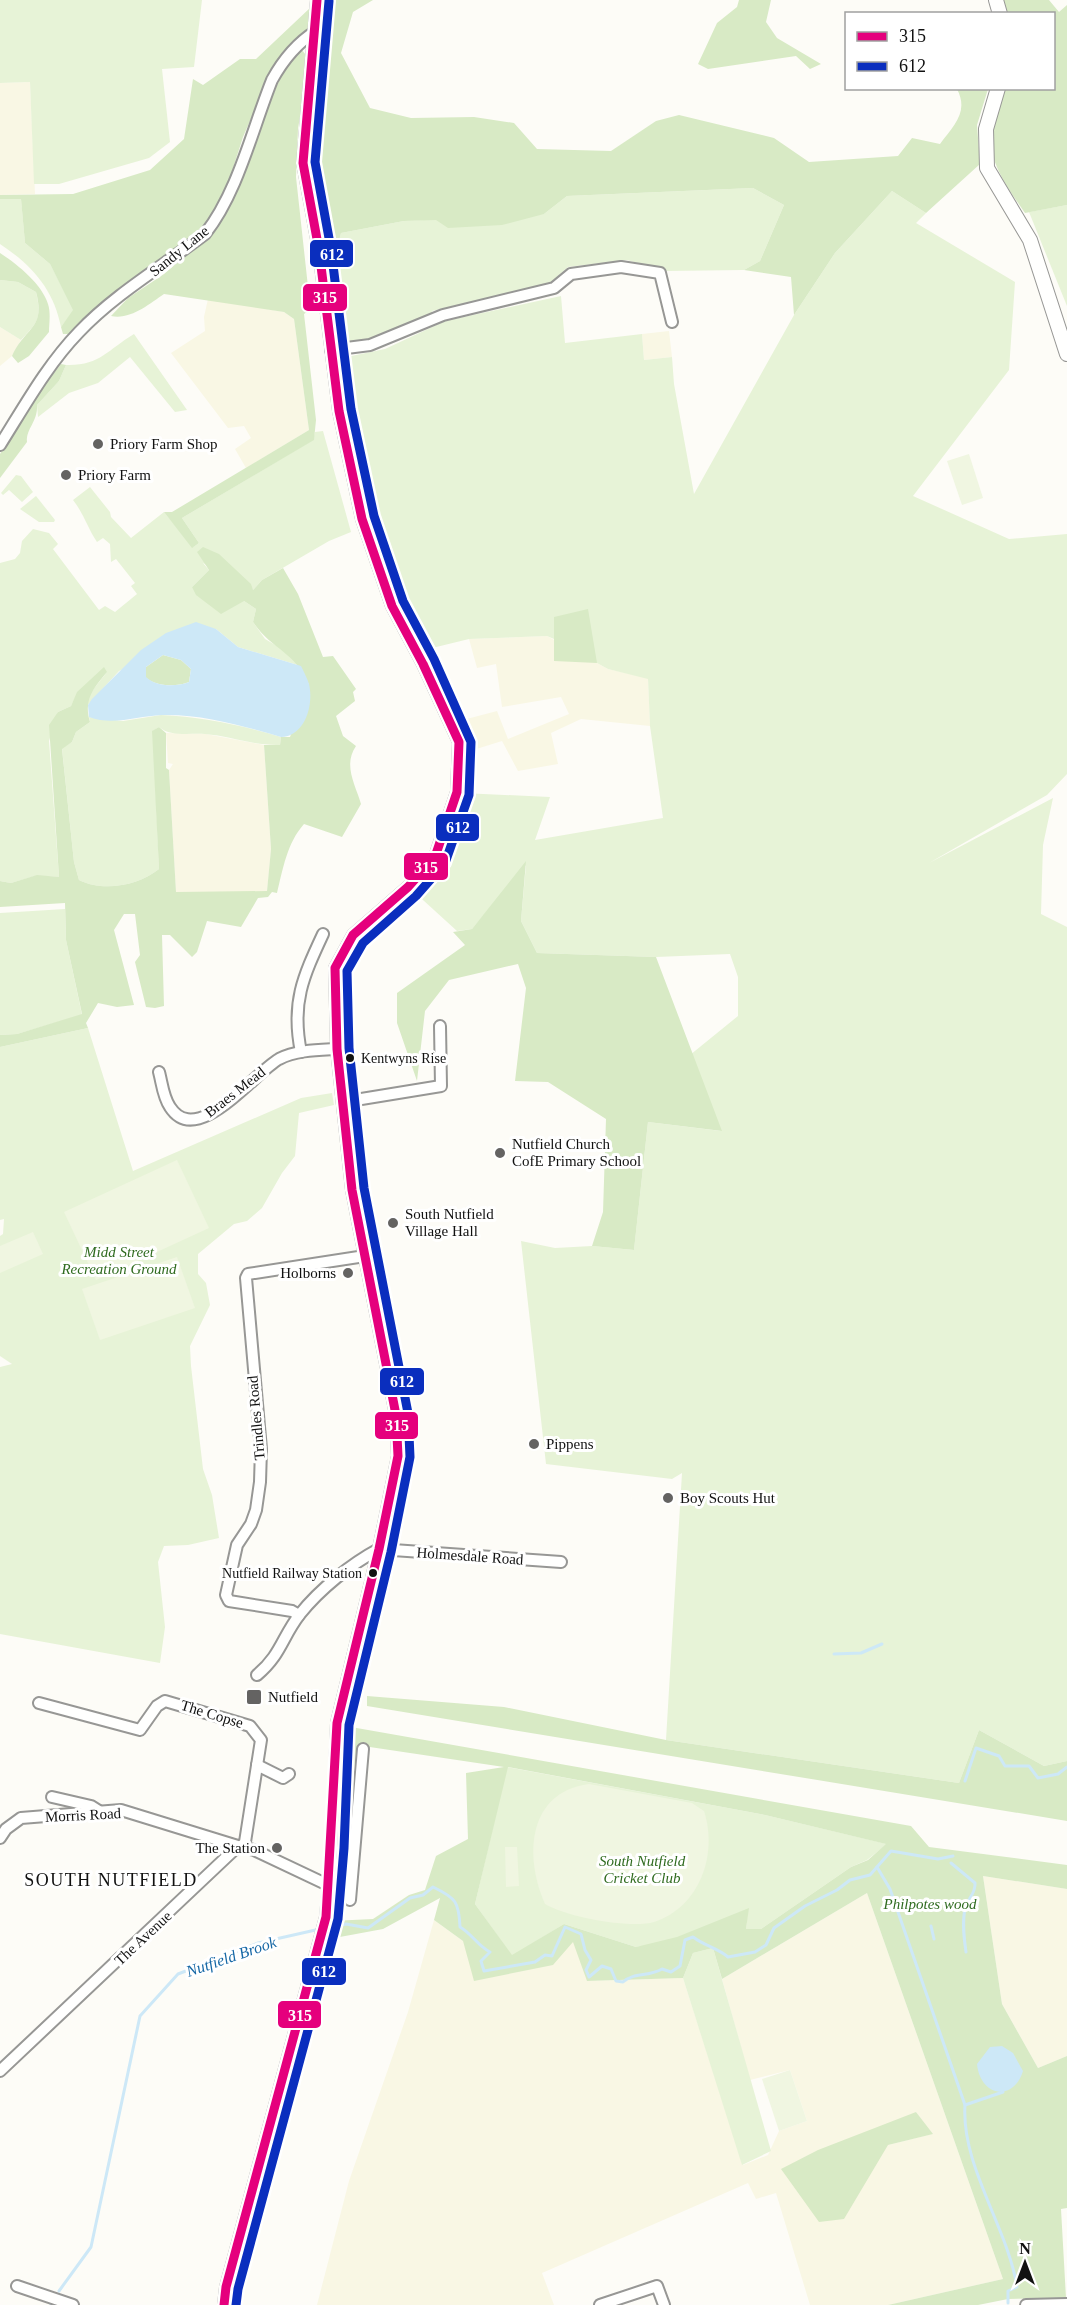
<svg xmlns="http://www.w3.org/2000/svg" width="1067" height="2305" font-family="Georgia,serif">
  <rect width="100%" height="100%" fill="#fdfcf7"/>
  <g fill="#f9f7e4" fill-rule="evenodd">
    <path d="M 30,82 L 35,194 L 0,195 L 0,83 Z"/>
    <path d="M 208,299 L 284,312 L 294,319 L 309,430 L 246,468 L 235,449 L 251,438 L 244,426 L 228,428 L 171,353 L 205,331 L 204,317 Z"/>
    <path d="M 0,327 L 21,340 L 12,356 L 0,366 Z"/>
    <path d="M 669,331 L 672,357 L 644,360 L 642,334 Z"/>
    <path d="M 547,636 L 608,669 L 648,678 L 650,726 L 581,719 L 551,733 L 558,764 L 518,771 L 502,741 L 470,751 L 459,721 L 497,711 L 508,739 L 569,714 L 561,697 L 502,707 L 496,664 L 477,668 L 469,639 Z"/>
    <path d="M 166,733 L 206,734 L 264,745 L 271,849 L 267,892 L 176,893 L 169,770 L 173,764 L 168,763 Z"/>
    <path d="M 983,1876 L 1067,1889 L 1067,2056 L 1038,2068 L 1002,2004 Z"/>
    <path d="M 867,1893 L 1003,2279 L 888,2305 L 810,2305 L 776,2193 L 756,2199 L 748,2183 L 542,2273 L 554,2305 L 317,2305 L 349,2181 L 408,2012 L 434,1920 L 463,1941 L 574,1941 L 588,1981 L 683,1978 L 743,2165 L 768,2155 L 779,2131 L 807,2121 L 790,2070 L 750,2080 L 722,1979 ZM 916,2112 L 932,2134 L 888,2145 Z"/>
  </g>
  <g fill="#e7f3d7">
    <path d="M 0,0 L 202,0 L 194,67 L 162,69 L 170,142 L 149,158 L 59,184 L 34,184 L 30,82 L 0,83 Z"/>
    <path d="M 753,188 L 784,205 L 760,261 L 744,270 L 666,271 L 627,260 L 568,267 L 550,283 L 432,311 L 433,316 L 377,340 L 337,343 L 324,264 L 333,264 L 341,233 L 404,221 L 544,214 L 567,196 Z"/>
    <path d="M 892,191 L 926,213 L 916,223 L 1015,282 L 1009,370 L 913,496 L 1009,539 L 1067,534 L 1067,774 L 1047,795 L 929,863 L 1053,798 L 1043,845 L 1041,914 L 1067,927 L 1067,1761 L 1044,1766 L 979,1730 L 959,1783 L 666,1740 L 682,1473 L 672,1479 L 546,1464 L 521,1241 L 555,1248 L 592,1246 L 634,1250 L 648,1122 L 721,1131 L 690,1055 L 738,1016 L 738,977 L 730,954 L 656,957 L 537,953 L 521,921 L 526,865 L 472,929 L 457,931 L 412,890 L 438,859 L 462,793 L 550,797 L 535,840 L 663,818 L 650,726 L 648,679 L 608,669 L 597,663 L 555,618 L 554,639 L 547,636 L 469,639 L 424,650 L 383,542 L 337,359 L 385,349 L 445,321 L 561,296 L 565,343 L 642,334 L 644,360 L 672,357 L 674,384 L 694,494 L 794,315 L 835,253 Z"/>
    <path d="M 21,198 L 25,243 L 50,264 L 74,310 L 61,327 C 54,290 32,265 0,244 L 0,199 Z"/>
    <path d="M 1067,205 L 1067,306 L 1029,212 Z"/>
    <path d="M 0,280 L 18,282 L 36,292 C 42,318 38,322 21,340 L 0,327 Z"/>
    <path d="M 134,334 L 187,410 L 175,412 L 130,357 L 98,383 L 69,393 L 38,417 L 37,405 L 59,381 L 66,365 C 100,366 107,350 134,334 Z"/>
    <path d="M 323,431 L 351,532 L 329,541 L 262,580 L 253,590 L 203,563 L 209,570 L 192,587 L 244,601 L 256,609 L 253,622 L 265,639 L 284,650 L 301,666 L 238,647 L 216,629 L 119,671 L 88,705 L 88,696 L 107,672 L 78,692 L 71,706 L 58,712 L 49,741 L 59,877 L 35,876 L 11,883 L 0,881 L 0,563 L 15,559 L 20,553 L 22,541 L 33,529 L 49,533 L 58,544 L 53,549 L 99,610 L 105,606 L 115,612 L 137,594 L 131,586 L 135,583 L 116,559 L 111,562 L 110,544 L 103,538 L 97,542 C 87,527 84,514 73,500 L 90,487 L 110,512 L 111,517 L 131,538 L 164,512 L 193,547 L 199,543 L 182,518 L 313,440 L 315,432 Z"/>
    <path d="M 16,475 L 21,476 L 33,492 L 22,502 L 9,490 L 3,495 L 1,493 Z"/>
    <path d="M 36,496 L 55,520 L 54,522 L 39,522 L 20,509 Z"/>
    <path d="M 161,715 C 202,717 241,725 281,737 L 280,745 C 255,746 230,736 205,734 C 189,733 171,737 159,727 L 153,731 L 159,869 C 138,886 103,892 79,880 L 74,862 L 62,748 L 72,742 L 76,732 L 90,722 L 89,717 L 123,721 Z"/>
    <path d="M 65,909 L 66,940 L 82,1015 L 17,1034 L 0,1035 L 0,913 Z"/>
    <path d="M 88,1028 L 133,1171 L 301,1098 L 332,1093 L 334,1105 L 299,1113 L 295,1156 L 282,1173 L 262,1208 L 247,1221 L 234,1224 L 198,1254 L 198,1274 L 206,1283 L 210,1305 L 190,1346 L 191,1366 L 203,1469 L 212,1495 L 219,1538 L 188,1545 L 164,1546 L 158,1562 L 165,1627 L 160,1663 L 0,1634 L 0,1367 L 12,1364 L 0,1356 L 0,1236 L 3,1234 L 4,1219 L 0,1220 L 0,1047 Z"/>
    <path d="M 507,1767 L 765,1815 L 887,1844 L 867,1860 L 851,1867 L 761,1929 L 746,1929 L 748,1909 L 722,1936 L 636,1947 L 564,1924 L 512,1956 L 475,1904 Z"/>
    <path d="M 713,1948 L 771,2151 L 742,2165 L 683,1978 L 693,1953 Z"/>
  </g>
  <g fill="#d8eac5" fill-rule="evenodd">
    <path d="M 320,0 L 373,0 L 353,12 L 341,53 L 370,108 L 411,118 L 474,117 L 514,123 L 537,149 L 611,151 L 656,121 L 679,115 L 774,138 L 809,162 L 898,156 L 912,138 L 940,144 C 954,125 969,112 957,89 L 988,89 L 977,125 L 980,164 L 926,213 L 892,191 L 835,253 L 794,315 L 791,277 L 744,270 L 760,261 L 784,205 L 753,188 L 567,196 L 544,214 L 502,225 L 448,228 L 436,220 L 404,221 L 341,233 L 333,264 L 324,264 L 306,158 L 315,89 Z"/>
    <path d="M 739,0 L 771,0 L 766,22 L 777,38 L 821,64 L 810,69 L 796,56 L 708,69 L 698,64 L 717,23 L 737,7 Z"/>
    <path d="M 1001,0 L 1049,0 L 1059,12 L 1067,5 L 1067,205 L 1025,213 C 1007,187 985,158 991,124 C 994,112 1000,100 1005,89 L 1054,88 L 1054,14 L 1004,13 Z"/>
    <path d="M 311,7 L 310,27 L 292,44 L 272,70 L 243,137 L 227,187 L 204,228 L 68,334 L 63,334 L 61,327 L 73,310 L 50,264 L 25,243 L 21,199 L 0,199 L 0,195 L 73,194 L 150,170 L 184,139 L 193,79 L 203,85 L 240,59 L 256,59 Z"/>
    <path d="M 302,50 L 309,59 L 298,129 L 296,177 L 309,296 L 310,310 L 304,314 L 316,420 L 314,440 L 182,518 L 199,543 L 192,548 L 164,512 L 172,512 L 309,430 L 294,319 L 284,312 L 164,294 C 149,304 131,320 111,316 L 128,298 L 164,274 L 218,228 L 283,71 Z"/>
    <path d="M 0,253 C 17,264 42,284 48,304 C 51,313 49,324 49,332 L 29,356 L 18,363 L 12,356 C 25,327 46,329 36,292 L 18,282 L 0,280 Z"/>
    <path d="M 61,364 L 66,365 L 59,381 L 37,405 C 38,422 26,428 27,442 L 0,478 L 0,454 L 38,393 Z"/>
    <path d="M 203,547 L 219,554 L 251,584 L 253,590 L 262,580 L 283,568 L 298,594 L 323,657 L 333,656 L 356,689 L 353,692 L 355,701 L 336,716 L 343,736 L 356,746 C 343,765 355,784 361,804 L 342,837 L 304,824 C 287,843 283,869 277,893 L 272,892 L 268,897 L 258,898 L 241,927 L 207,921 L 197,952 L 192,957 L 170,935 L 162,935 L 164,1006 L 155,1008 L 146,1007 L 135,962 L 140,955 L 135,914 L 124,914 L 114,930 L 134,1005 L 117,1007 L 98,1003 L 86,1023 L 88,1028 L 0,1047 L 0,1035 L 17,1034 L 82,1014 L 66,940 L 65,903 L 0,907 L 0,881 L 11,883 L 37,875 L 59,877 L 49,725 L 58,712 L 71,706 L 77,692 L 104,667 L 107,672 C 94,688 83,699 90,722 L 76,732 L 72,742 L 62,749 L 74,862 L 79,880 C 103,892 138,886 159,869 L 152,731 L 159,727 L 166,733 L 166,768 L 169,770 L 176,892 L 267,891 L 271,849 L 264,745 L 280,745 L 281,737 L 290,737 L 309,685 C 294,650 273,651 253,622 L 256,609 L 244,601 L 221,614 L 196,595 L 192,587 L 209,570 L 197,552 Z"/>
    <path d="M 588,609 L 597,663 L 554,661 L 554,617 Z"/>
    <path d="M 163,655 L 181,660 L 191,669 L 189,682 C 176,687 156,687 145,677 L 146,667 Z"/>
    <path d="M 526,861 L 521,921 L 537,953 L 656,957 L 722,1131 L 648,1122 L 634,1250 L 592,1246 L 603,1212 L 606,1119 L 548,1082 L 515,1081 L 526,988 L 518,964 L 449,980 L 425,1011 L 417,1081 L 397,1023 L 397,993 L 465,945 L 453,932 L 472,929 Z"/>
    <path d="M 367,1696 L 504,1707 L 666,1740 L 959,1783 L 979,1730 L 1044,1766 L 1067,1761 L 1067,1821 L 367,1706 Z"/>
    <path d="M 341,1719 L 351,1721 L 351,1727 L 911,1826 L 929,1847 L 1067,1865 L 1067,1889 L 983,1876 L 1002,2004 L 1038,2068 L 1067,2056 L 1067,2208 L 1061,2209 L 1066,2298 L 1008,2299 L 978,2305 L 888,2305 L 1003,2279 L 867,1893 L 722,1979 L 713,1948 L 693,1953 L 683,1978 L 587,1981 L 573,1942 L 553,1965 L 474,1981 L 463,1941 L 434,1920 L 440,1898 L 383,1929 L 329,1939 L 331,1921 L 373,1919 L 409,1895 L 425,1890 L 436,1856 L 468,1839 L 466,1773 L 504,1767 L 363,1746 L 356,1750 L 348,1844 L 339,1843 ZM 508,1767 L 765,1815 L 886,1844 L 868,1860 L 851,1867 L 761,1929 L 746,1929 L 749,1908 L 677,1937 L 636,1947 L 564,1924 L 512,1955 L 475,1904 Z"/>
    <path d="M 916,2112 L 933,2134 L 888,2145 L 844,2219 L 819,2222 L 781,2169 L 818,2150 Z"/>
  </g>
  <g fill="#f0f6e1">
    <path d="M 969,454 L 983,498 L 962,505 L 947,461 Z"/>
    <path d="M 177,1160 L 209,1228 L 96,1280 L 64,1212 Z"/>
    <path d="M 33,1232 L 43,1254 L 0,1273 L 0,1246 Z"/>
    <path d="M 177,1257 L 195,1308 L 100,1340 L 82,1289 Z"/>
    <path d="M 589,1784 L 692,1803 L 704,1811 C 718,1854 700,1907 654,1922 C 630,1929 567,1917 545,1904 C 524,1857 527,1792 589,1784 Z"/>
    <path d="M 505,1847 L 517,1847 L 519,1886 L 506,1887 Z"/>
    <path d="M 790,2070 L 807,2121 L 779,2131 L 762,2079 Z"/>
  </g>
  <g fill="#cde8f7" fill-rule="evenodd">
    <path d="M 196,622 L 216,629 L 238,647 L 301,666 C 304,672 307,678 309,684 C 314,705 305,736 281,737 C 243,726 203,714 162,715 C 138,716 113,726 89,717 L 88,705 L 92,699 L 141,650 L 166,633 ZM 163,655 L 181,660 L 191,669 L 189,682 C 176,687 156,687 146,677 L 146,667 Z"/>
    <path d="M 1002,2046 L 1013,2053 L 1023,2071 C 1013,2103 980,2096 977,2064 L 990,2047 Z"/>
  </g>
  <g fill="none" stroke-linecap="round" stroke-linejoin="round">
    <g stroke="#cde8f7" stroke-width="3">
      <path d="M 834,1654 L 861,1653 L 882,1644"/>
      <path d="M 965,1781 L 976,1748 L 999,1756 L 1005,1766 L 1029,1766 L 1038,1778 L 1058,1774 L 1067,1767"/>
      <path d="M 951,1863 L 975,1883 C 976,1894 967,1899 965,1909 C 962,1923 964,1938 966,1952"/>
      <path d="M 877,1867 L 890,1889 L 965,2105 C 961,2166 1008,2228 1017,2287 L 1008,2291 L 1008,2303"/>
      <path d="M 931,1926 L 934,1939"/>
      <path d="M 327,1928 L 346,1924 L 368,1928 L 410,1898 L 423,1895 L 433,1887 C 456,1898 459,1902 460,1927 C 472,1934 478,1946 490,1952 L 481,1961 L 484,1971 L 535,1962 L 545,1955 L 552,1956 L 565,1927 L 581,1934 L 585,1950 L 591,1960 L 586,1970 L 589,1977 L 602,1966 L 611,1969 L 616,1981 L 623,1982 C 634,1972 649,1977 662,1969 L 671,1972 L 680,1966 L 685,1940 L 693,1937 C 705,1946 717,1948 728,1957 L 755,1952 L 766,1945 L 774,1928 L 805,1906 L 837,1890 L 850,1880 L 870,1875 L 891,1851 L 938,1859 L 953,1856"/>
      <path d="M 965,2105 L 1003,2092"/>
      <path d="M 59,2291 L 91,2247 L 140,2016 L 178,1974 L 258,1943 L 320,1929"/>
      <path d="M 51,2305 L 51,2304"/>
    </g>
    <defs>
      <g id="minor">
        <path d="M 331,350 L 370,345 L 443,315 L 554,288 L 571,274 L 621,267 L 660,273 L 672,322"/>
        <path d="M 0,445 C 24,407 47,365 79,332 C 115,294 163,266 205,234 C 238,192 252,130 272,80 C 283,60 297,43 316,31"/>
        <path d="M 301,1052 C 291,1003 303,977 323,934"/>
        <path d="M 159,1072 C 162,1083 163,1097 170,1107 C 197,1149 254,1073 279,1059 C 296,1050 318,1050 337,1049"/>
        <path d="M 343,1102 L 441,1086 L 440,1026"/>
        <path d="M 299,1615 L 292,1611 L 229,1601 L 226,1595 L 237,1545 L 251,1524 L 256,1510 L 260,1482 L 261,1449 L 246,1278 L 248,1274 L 365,1256"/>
        <path d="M 257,1675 C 281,1655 282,1637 300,1614 C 320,1589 351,1564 379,1549 L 561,1562"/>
        <path d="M 257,1765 L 283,1778 L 289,1774"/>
        <path d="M 52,1797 L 91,1806 L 102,1813"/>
        <path d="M 0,1838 L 6,1829 L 21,1818 L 121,1810 L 241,1847 L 245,1842 L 261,1740 L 250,1726 L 165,1701 L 157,1706 L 140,1730 L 39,1703"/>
        <path d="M 350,1900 L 363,1749"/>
        <path d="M 0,2071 L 234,1850 L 241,1847 L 254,1850 L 330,1886"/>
        <path d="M 17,2286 L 73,2305"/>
        <path d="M 224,2305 L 226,2287 L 326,1917 L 332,1848 L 337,1723 L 379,1549 L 398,1456 L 396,1415 L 352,1190 L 337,1049 L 335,968 L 353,935 L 408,887 L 435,857 L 457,792 L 459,742 L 423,664 L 392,606 L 362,519 L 339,411 L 319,250 L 303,163 L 317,0"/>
        <path d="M 600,2305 L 657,2286 L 664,2305"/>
        <path d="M 1026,2305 L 1067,2304"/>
      </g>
      <g id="tertiary">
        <path d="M 996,0 L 1000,14"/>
        <path d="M 998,88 L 986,129 L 987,168 L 1030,240 L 1067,354"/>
      </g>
    </defs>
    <use href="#minor" stroke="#979795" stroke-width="14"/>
    <use href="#tertiary" stroke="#979795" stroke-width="16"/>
    <use href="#minor" stroke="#fffffe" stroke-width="10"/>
    <use href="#tertiary" stroke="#fffffe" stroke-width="14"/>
    <defs>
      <path id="bus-1" d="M 224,2305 L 226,2287 L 326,1917 L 337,1723 L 379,1549 L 398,1456 L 396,1415 L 352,1190 L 337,1049 L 335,968 L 353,935 L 408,887 L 435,857 L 457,792 L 459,742 L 423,664 L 392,606 L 362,519 L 339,411 L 319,250 L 303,163 L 317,0"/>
      <path id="bus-2" d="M 236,2305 L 238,2289 L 338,1919 L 344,1848 L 349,1725 L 391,1552 L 410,1457 L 408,1413 L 364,1188 L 349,1048 L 347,971 L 363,943 L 416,896 L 445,863 L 469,795 L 471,742 L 434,659 L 403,601 L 374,516 L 351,409 L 331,249 L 315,162 L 329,1"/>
    </defs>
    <use href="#bus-1" stroke="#fff" stroke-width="14"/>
    <use href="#bus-2" stroke="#fff" stroke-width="14"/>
    <use href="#bus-1" stroke="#e5007d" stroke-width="9"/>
    <use href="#bus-2" stroke="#0a2ebe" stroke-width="9"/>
  </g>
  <g fill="#646362" stroke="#fff" stroke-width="2">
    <circle cx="98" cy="444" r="6"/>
    <circle cx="66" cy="475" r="6"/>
    <circle cx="500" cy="1153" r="6"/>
    <circle cx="393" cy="1223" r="6"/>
    <circle cx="348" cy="1273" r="6"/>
    <circle cx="534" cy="1444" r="6"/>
    <circle cx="668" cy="1498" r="6"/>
    <rect x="246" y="1689" width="16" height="16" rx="3"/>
    <circle cx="277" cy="1848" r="6"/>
  </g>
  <g fill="#111" stroke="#fff" stroke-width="2">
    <circle cx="350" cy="1058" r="5"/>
    <circle cx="373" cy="1573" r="5"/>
  </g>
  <g text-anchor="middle" stroke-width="6" stroke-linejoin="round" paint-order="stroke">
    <g font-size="14" fill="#111" stroke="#fff" text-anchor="start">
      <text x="361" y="1063">Kentwyns Rise</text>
      <text x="362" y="1578" text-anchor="end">Nutfield Railway Station</text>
    </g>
    <g font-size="15" fill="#111" stroke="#fff">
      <text transform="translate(179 251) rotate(-39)" y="5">Sandy Lane</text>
      <text transform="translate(235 1092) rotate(-38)" y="5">Braes Mead</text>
      <text transform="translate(256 1418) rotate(-95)" y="5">Trindles Road</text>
      <text transform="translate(470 1556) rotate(4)" y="5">Holmesdale Road</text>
      <text transform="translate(212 1714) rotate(17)" y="5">The Copse</text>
      <text transform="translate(83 1815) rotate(-3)" y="5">Morris Road</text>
      <text transform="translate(143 1938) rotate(-43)" y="5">The Avenue</text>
    </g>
    <g font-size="15" fill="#111" stroke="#fff" text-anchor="start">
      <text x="110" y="449">Priory Farm Shop</text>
      <text x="78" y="480">Priory Farm</text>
      <text x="512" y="1149">Nutfield Church<tspan x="512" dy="17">CofE Primary School</tspan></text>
      <text x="405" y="1219">South Nutfield<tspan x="405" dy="17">Village Hall</tspan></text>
      <text x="336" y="1278" text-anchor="end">Holborns</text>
      <text x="546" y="1449">Pippens</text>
      <text x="680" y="1503">Boy Scouts Hut</text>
      <text x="268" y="1702">Nutfield</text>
      <text x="265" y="1853" text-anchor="end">The Station</text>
    </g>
    <g font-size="15" font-style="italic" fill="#2f6b1f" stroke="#fff">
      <text x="119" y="1257">Midd Street<tspan x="119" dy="17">Recreation Ground</tspan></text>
      <text x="642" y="1866">South Nutfield<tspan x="642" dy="17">Cricket Club</tspan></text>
      <text x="930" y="1909">Philpotes wood</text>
    </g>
    <g font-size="16" font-style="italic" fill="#1768a6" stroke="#fff">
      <text transform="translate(231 1956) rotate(-19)" y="6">Nutfield Brook</text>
    </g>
    <g font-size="18" letter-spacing="1.5" fill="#111" stroke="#fff">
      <text x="111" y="1886">SOUTH NUTFIELD</text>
    </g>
  </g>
  <g stroke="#fff" stroke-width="2">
    <rect x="309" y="239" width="45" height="29" rx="6" fill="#0a2ebe"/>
    <rect x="302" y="283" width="46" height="29" rx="6" fill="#e5007d"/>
    <rect x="435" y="813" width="45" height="29" rx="6" fill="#0a2ebe"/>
    <rect x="403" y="852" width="46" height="29" rx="6" fill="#e5007d"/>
    <rect x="379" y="1367" width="46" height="29" rx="6" fill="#0a2ebe"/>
    <rect x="374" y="1411" width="45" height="29" rx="6" fill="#e5007d"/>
    <rect x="301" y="1957" width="46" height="29" rx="6" fill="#0a2ebe"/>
    <rect x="277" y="2000" width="45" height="29" rx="6" fill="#e5007d"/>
  </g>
  <g font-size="16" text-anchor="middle" font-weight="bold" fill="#fff">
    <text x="332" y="260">612</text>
    <text x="325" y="303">315</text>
    <text x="458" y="833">612</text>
    <text x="426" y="873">315</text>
    <text x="402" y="1387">612</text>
    <text x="397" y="1431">315</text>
    <text x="324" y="1977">612</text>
    <text x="300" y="2021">315</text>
  </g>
  <rect x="845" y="12" width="210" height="78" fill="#ffffff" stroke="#a0a0a0" stroke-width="1.5"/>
  <rect x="857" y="32" width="30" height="9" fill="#e5007d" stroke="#a0a0a0" stroke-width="1.5"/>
  <text x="899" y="42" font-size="18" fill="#111111">315</text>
  <rect x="857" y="62" width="30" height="9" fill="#0a2ebe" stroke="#a0a0a0" stroke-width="1.5"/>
  <text x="899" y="72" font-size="18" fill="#111111">612</text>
  <g transform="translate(1025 2263)" stroke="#ffffff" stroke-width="4.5" paint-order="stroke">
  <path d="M0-4.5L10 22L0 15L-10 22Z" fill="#111111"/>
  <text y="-9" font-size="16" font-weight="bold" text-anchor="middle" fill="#111111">N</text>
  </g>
</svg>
